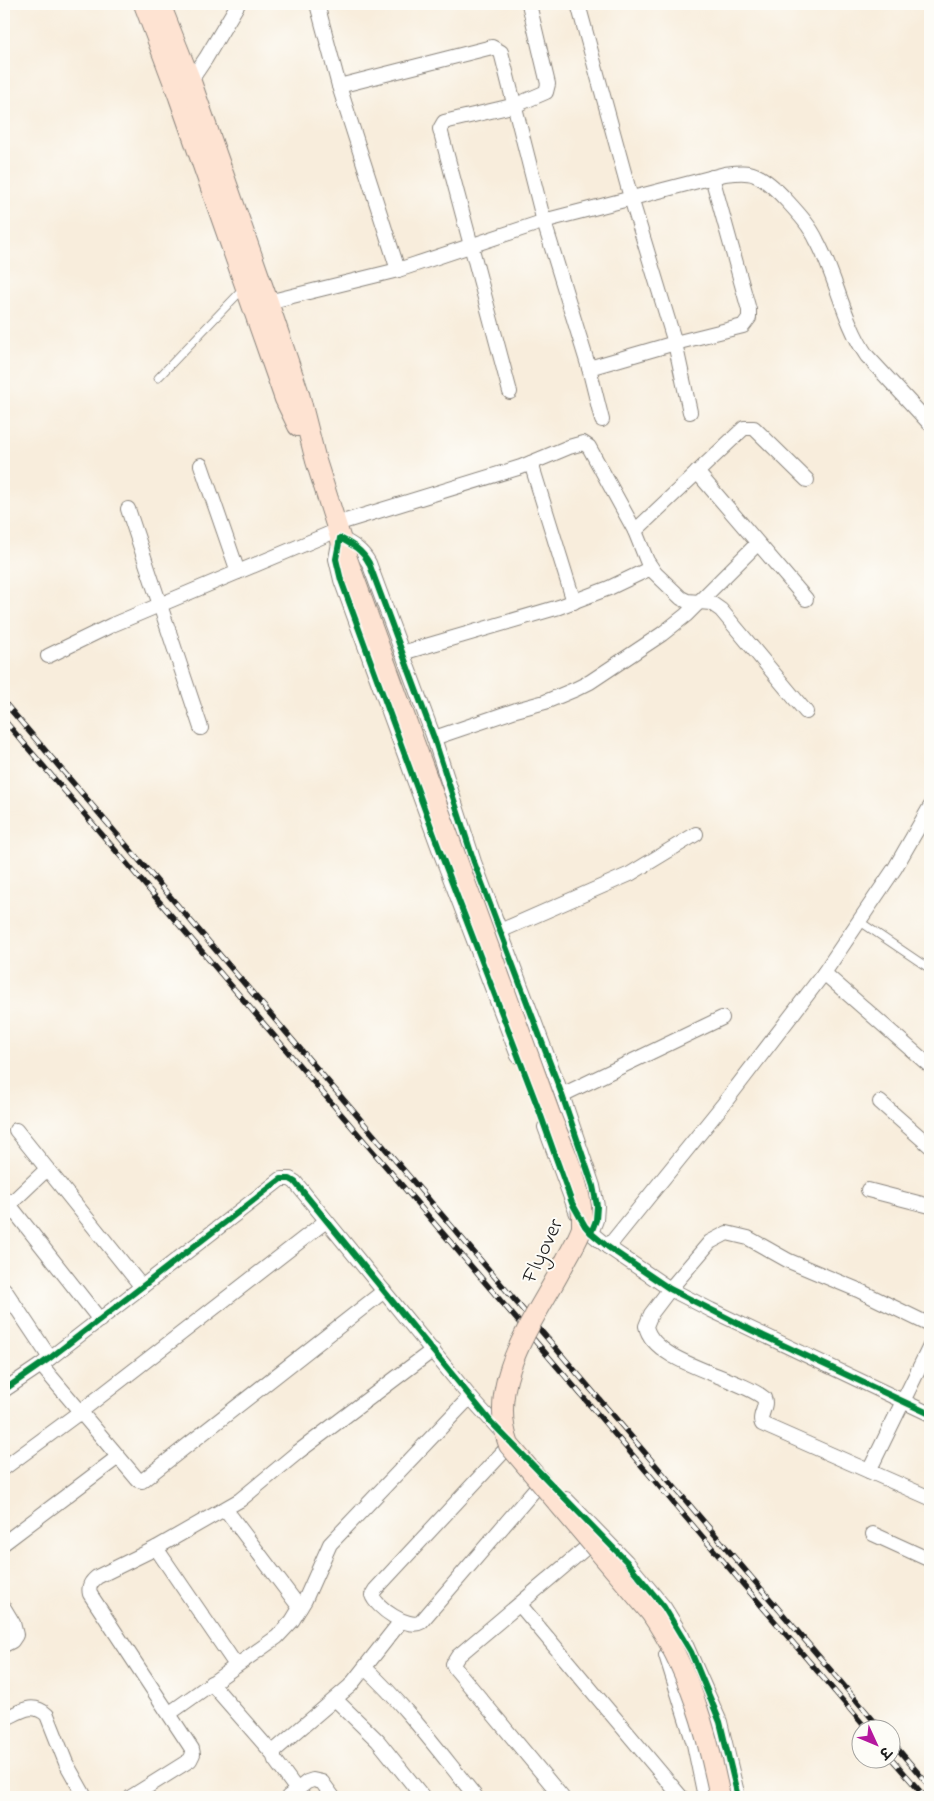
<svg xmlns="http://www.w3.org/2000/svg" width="934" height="1801" font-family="'Indie Flower','Playpen Sans Deva',sans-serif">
  <rect width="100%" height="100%" fill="#fdfcf7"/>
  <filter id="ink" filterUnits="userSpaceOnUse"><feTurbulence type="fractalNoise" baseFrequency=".02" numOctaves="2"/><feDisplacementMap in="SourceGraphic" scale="10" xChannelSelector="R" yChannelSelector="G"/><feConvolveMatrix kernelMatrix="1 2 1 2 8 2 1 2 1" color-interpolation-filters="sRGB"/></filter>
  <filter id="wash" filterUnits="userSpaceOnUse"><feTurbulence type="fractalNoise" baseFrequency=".0096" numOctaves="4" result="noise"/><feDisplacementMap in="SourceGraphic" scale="20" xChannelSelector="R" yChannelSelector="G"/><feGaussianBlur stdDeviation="1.12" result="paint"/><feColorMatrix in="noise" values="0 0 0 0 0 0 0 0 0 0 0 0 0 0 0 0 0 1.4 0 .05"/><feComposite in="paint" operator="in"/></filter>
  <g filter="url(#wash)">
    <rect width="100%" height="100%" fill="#f8eddc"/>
  </g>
  <g filter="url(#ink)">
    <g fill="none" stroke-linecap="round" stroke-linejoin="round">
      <defs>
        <g id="service">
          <path d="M 158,378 L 243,289"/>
          <path d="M 859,921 L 930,969"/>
        </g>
        <g id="minor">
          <path d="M 317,4 L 339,86 L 398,270"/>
          <path d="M 578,4 L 631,198 L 675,343 L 690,412"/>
          <path d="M 187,86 L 206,58 L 238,4"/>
          <path d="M 339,86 L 492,47 L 501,52 L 544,222 L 589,368 L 602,420"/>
          <path d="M 268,302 L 398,270 L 551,219 L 725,174 C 735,173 746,171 755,175 C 767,180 779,192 788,202 C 799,214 810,226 817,241 C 837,278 843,321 867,356 L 930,424"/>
          <path d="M 589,368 L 675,343 L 743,326 L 749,318 L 749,310 L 712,177"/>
          <path d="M 510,392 L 440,129 L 444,122 L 516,105 L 546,92 L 548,84 L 529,4"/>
          <path d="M 531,463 L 574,602"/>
          <path d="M 201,465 L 238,572"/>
          <path d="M 697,472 L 806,599"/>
          <path d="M 128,509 L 201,728"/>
          <path d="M 336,524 L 521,467 L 569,447 L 583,443 L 589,447 L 635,531 L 647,561 L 655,573 L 681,598 L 687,601 L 711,603 L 721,610 L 806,712"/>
          <path d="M 635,531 L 744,428 L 754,428 L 807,480"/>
          <path d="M 402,653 L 559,607 L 609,588 L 651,568"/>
          <path d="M 48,656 L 112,625 L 338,530"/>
          <path d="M 434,738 L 516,710 L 545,702 L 576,689 L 590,682 L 662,634 L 686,615 L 757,544"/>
          <path d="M 500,931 L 630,874 L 696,834"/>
          <path d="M 824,973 L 930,1066"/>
          <path d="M 518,1056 L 441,854 L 341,580 L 336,559 L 340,538 C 353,545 362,550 369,563 L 434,738 L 474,862 L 562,1095 L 593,1186 L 597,1206 L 596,1220 L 591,1233"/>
          <path d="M 562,1095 L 722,1018"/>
          <path d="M 880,1102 L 930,1146"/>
          <path d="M 545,1127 L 577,1214 L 591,1233 L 608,1247 L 670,1289 L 711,1310 L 930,1414"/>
          <path d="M 16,1130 L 142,1287"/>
          <path d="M 868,1190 L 930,1206"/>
          <path d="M 4,1198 L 100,1320"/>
          <path d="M 9,1205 L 47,1169"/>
          <path d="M 608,1247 L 722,1106 L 824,973 L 895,868 L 930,807"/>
          <path d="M 4,1289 L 50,1358"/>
          <path d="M 930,1325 L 858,1290 L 789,1261 L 748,1238 L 727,1233 L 710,1242 L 670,1289 L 651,1314 L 646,1326 C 653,1363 736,1376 764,1398 C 768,1407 758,1415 762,1424 L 930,1498"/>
          <path d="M 41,1365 L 138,1480 L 142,1481 L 384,1291"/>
          <path d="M 4,1390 L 41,1365 L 281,1179 L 290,1179 L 295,1182 L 470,1397 L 507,1438"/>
          <path d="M 505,1450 L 375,1590 L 372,1595 C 376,1607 408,1630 421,1622 L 536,1488"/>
          <path d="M 4,1468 L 80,1412 L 326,1221"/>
          <path d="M 869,1471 L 930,1346"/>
          <path d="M 566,1499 L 626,1561 L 664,1607 L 682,1636 L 720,1722 L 738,1797"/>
          <path d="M 226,1510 L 300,1608"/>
          <path d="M 873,1534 L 930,1560"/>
          <path d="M 4,1543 L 118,1457"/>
          <path d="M 156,1548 L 236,1665"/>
          <path d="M 520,1605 L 681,1797"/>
          <path d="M 4,1608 L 13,1623 L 16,1635 L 12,1641 L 4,1645"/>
          <path d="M 666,1655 L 694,1744 L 705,1797"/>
          <path d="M 365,1668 C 407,1707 440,1753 476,1797"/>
          <path d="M 211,1683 L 273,1754"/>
          <path d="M 336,1700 L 378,1741 L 423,1797"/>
          <path d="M 170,1713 L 277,1637 L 292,1621 L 305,1600 L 330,1544 L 470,1397"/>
          <path d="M 4,1719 C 20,1712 32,1701 47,1715 L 66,1763 L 85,1797"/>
          <path d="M 297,1790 L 275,1760 L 274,1757 L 274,1751 L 350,1686 L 401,1621"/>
          <path d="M 131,1797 L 190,1760 L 193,1754 L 192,1749 L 90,1594 C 88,1586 91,1582 97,1577 L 156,1548 L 240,1500 L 298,1452 L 433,1350"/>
          <path d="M 288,1797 L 307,1782 L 313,1780 L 322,1782 L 333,1797"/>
          <path d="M 562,1797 L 455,1668 L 453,1664 L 458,1656 L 587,1547"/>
        </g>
        <g id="secondary">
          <path d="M 144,4 L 179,97 L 285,399 L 298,426"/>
          <path d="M 160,4 L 191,82 L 268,302 L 299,394 L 316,461 L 346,556"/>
        </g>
      </defs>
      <use href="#service" stroke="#8a847c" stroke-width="9"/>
      <use href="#minor" stroke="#8a847c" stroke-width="16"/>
      <use href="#secondary" stroke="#8a847c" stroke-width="22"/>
      <use href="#service" stroke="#fff" stroke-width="7"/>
      <use href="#minor" stroke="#fff" stroke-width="14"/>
      <use href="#secondary" stroke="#fee3d2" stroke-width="20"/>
      <defs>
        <g id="rail">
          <path d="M 4,702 L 880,1728"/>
          <path d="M 4,720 L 866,1728"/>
          <path d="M 892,1742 L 930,1787"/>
          <path d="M 891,1758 L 925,1797"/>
        </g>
      </defs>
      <use href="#rail" stroke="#1c1c1c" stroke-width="5.5"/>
      <use href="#rail" stroke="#fdfcf7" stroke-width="4" stroke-dasharray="11" stroke-linecap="butt"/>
      <defs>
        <path id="secondary-bridge" d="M 346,556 L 550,1115 C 563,1148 580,1181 582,1217 C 582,1220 582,1225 582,1228 C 578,1240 570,1252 565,1262 C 537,1317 485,1380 509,1445 L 651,1613 C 689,1668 707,1732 720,1797"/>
      </defs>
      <use href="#secondary-bridge" stroke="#8a847c" stroke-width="22" stroke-linecap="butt"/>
      <use href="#secondary-bridge" stroke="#fee3d2" stroke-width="20"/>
      <defs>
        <g id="cycleway">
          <path d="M 591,1233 L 596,1220 L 597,1206 L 593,1186 L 562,1095 L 474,862 L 434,738 L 369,563 C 362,550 353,545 340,538 L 336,559 L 341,580 L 441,854 L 540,1113 L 572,1203 L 585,1226 L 591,1233 L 608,1247 L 670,1289 L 751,1330 L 930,1414"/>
          <path d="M 4,1390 L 50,1358 L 281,1179 L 290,1179 L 295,1182 L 491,1422 L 626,1561 L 664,1607 L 691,1652 L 720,1722 L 738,1797"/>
        </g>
      </defs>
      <use href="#cycleway" stroke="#fdfcf7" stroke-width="9"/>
      <use href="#cycleway" stroke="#00873e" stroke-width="6"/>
    </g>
  </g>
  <g text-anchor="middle" stroke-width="4" stroke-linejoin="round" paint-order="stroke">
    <g font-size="22" fill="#1c1c1c" stroke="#fdfcf7">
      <text transform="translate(541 1250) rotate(-65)" y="8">Flyover</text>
    </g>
  </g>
  <rect width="934" height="1801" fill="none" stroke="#fdfcf7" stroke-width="20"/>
  <g transform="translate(876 1744) rotate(134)"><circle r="24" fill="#fdfcf7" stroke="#a3a29f"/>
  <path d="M0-4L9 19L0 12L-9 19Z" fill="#b5179e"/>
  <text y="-8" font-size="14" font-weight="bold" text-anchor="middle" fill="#1c1c1c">उ</text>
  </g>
</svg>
